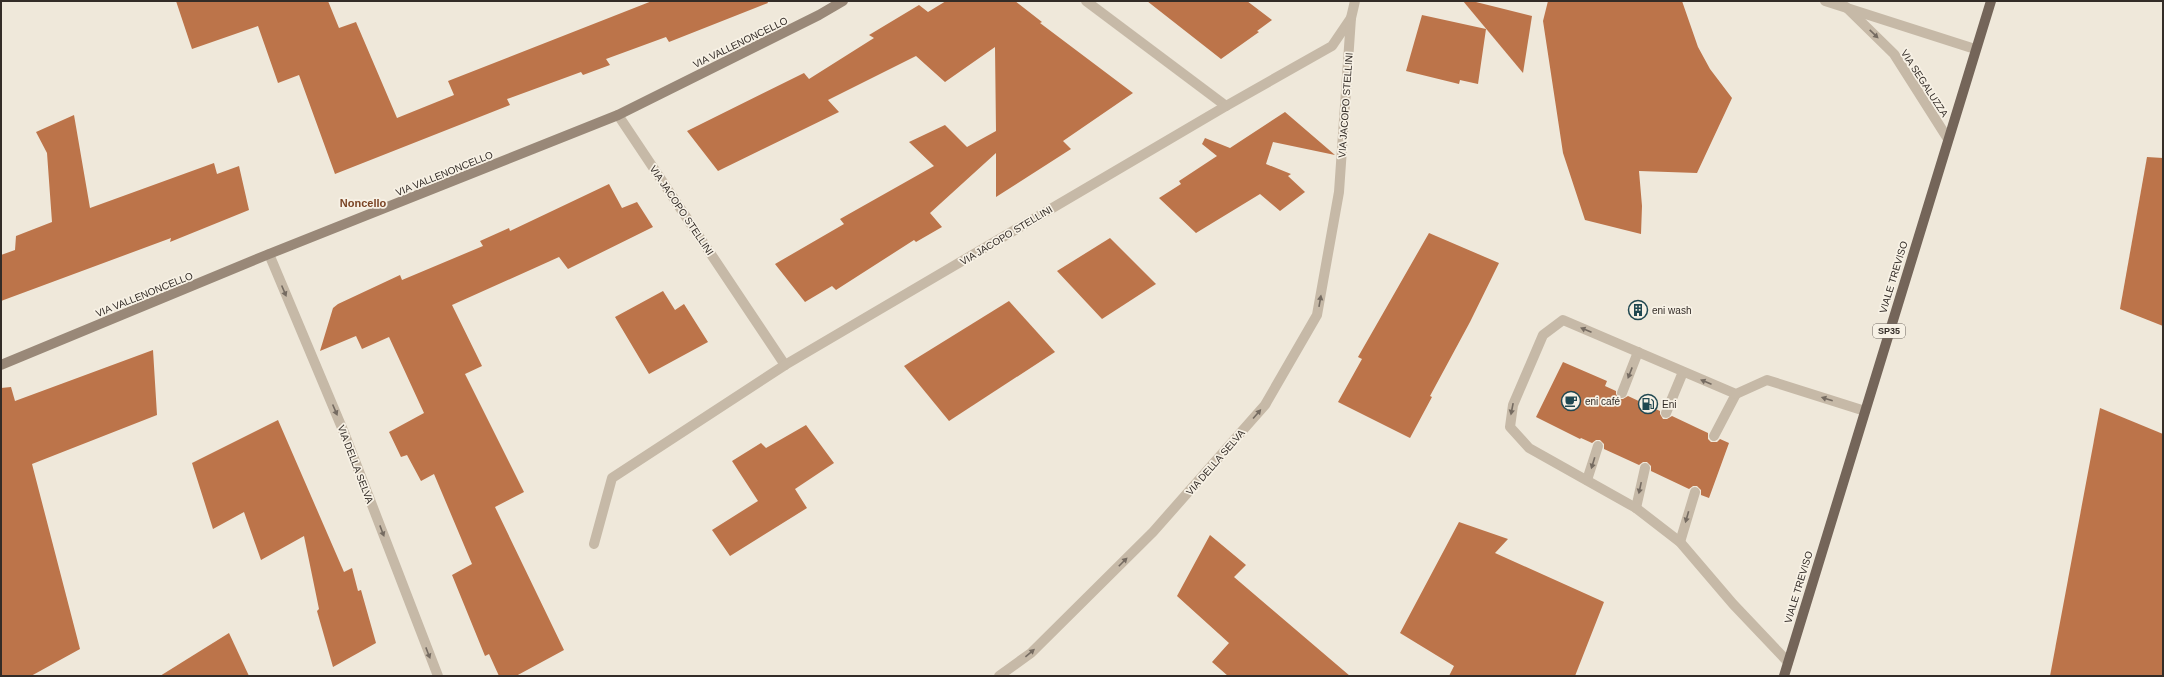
<svg xmlns="http://www.w3.org/2000/svg" width="2164" height="677" font-family="Helvetica,sans-serif">
  <rect width="100%" height="100%" fill="#efe8da"/>
  <g fill="#bc744a">
    <path d="M 176,1 L 328,1 L 339,28 L 356,22 L 397,118 L 454,95 L 448,81 L 652,1 L 767,1 L 768,3 L 669,42 L 666,37 L 606,59 L 610,65 L 583,75 L 581,72 L 507,99 L 510,105 L 335,174 L 299,75 L 278,83 L 258,26 L 192,49 Z"/>
    <path d="M 946,1 L 1015,1 L 1042,22 L 1040,23 L 1133,93 L 1063,141 L 1071,149 L 996,197 L 996,153 L 930,213 L 942,227 L 916,242 L 914,240 L 836,290 L 832,286 L 805,302 L 775,264 L 844,224 L 840,219 L 934,166 L 909,142 L 945,125 L 967,147 L 996,131 L 995,47 L 945,82 L 916,56 L 828,100 L 839,112 L 718,171 L 687,131 L 804,73 L 809,79 L 874,38 L 869,35 L 919,5 L 928,12 Z"/>
    <path d="M 1147,1 L 1247,1 L 1272,20 L 1257,31 L 1259,32 L 1221,59 Z"/>
    <path d="M 1463,1 L 1472,1 L 1532,16 L 1523,73 Z"/>
    <path d="M 1548,1 L 1682,1 L 1698,47 L 1710,69 L 1732,98 L 1697,173 L 1639,171 L 1642,206 L 1641,234 L 1585,220 L 1563,153 L 1543,21 Z"/>
    <path d="M 1422,15 L 1486,29 L 1478,84 L 1460,80 L 1459,84 L 1406,71 Z"/>
    <path d="M 1285,112 L 1335,155 L 1273,142 L 1266,164 L 1291,174 L 1288,176 L 1305,192 L 1280,211 L 1260,194 L 1196,233 L 1159,198 L 1181,184 L 1179,181 L 1217,156 L 1202,144 L 1205,138 L 1230,148 Z"/>
    <path d="M 74,115 L 90,208 L 214,163 L 217,174 L 239,166 L 249,210 L 170,242 L 171,238 L 1,301 L 1,255 L 15,250 L 16,236 L 52,222 L 47,153 L 36,132 Z"/>
    <path d="M 2147,157 L 2163,158 L 2163,326 L 2120,309 Z"/>
    <path d="M 609,184 L 622,208 L 637,202 L 653,227 L 568,269 L 559,257 L 452,305 L 482,366 L 465,374 L 524,492 L 495,507 L 564,650 L 516,676 L 499,676 L 489,654 L 485,656 L 452,575 L 472,564 L 434,474 L 421,481 L 407,455 L 401,457 L 389,432 L 424,413 L 389,337 L 362,349 L 356,336 L 320,351 L 333,308 L 338,304 L 400,275 L 402,280 L 483,246 L 480,241 L 509,228 L 510,231 Z"/>
    <path d="M 1429,233 L 1499,263 L 1470,322 L 1430,396 L 1432,397 L 1410,438 L 1338,402 L 1362,359 L 1358,357 Z"/>
    <path d="M 1110,238 L 1156,284 L 1102,319 L 1057,271 Z"/>
    <path d="M 663,291 L 675,310 L 684,304 L 708,342 L 649,374 L 615,317 Z"/>
    <path d="M 1009,301 L 1055,352 L 949,421 L 904,366 Z"/>
    <path d="M 153,350 L 157,415 L 32,464 L 80,649 L 31,676 L 1,676 L 1,388 L 11,387 L 15,401 Z"/>
    <path d="M 1563,362 L 1607,381 L 1605,386 L 1616,391 L 1616,394 L 1619,399 L 1623,399 L 1628,396 L 1660,411 L 1660,414 L 1663,419 L 1667,419 L 1672,416 L 1708,433 L 1708,439 L 1711,442 L 1717,442 L 1720,439 L 1729,443 L 1709,498 L 1701,495 L 1701,490 L 1697,486 L 1693,486 L 1689,489 L 1651,471 L 1651,466 L 1647,462 L 1643,462 L 1639,465 L 1604,449 L 1604,444 L 1600,440 L 1596,440 L 1592,443 L 1581,438 L 1580,439 L 1536,417 Z"/>
    <path d="M 2100,408 L 2163,434 L 2163,676 L 2050,676 Z"/>
    <path d="M 278,420 L 344,572 L 352,568 L 358,591 L 361,590 L 376,643 L 333,667 L 317,611 L 319,609 L 304,536 L 261,560 L 244,512 L 213,529 L 192,463 Z"/>
    <path d="M 806,425 L 834,463 L 795,489 L 807,508 L 730,556 L 712,530 L 758,501 L 732,461 L 761,443 L 766,448 Z"/>
    <path d="M 1459,522 L 1508,539 L 1495,553 L 1604,602 L 1575,676 L 1449,676 L 1454,666 L 1400,633 Z"/>
    <path d="M 1210,535 L 1246,565 L 1234,577 L 1350,676 L 1228,676 L 1212,662 L 1229,643 L 1177,596 Z"/>
    <path d="M 229,633 L 249,676 L 160,676 Z"/>
  </g>
  <g fill="none" stroke-linecap="round" stroke-linejoin="round">
    <g stroke="#c6b9a7" stroke-width="10">
      <path d="M 1622,393 L 1638,352"/>
      <path d="M 1666,413 L 1683,372"/>
      <path d="M 1714,436 L 1736,394"/>
      <path d="M 1587,480 L 1598,446"/>
      <path d="M 1636,508 L 1645,468"/>
      <path d="M 1680,542 L 1695,492"/>
      <path d="M 1788,662 L 1733,604 L 1680,542 L 1636,508 L 1529,448 L 1510,427 L 1513,405 L 1543,335 L 1563,320 L 1736,394 L 1767,380 L 1865,411"/>
    </g>
    <g stroke="#c6b9a7" stroke-width="10">
      <path d="M 1086,1 L 1226,106"/>
      <path d="M 1825,1 L 1975,49"/>
      <path d="M 1846,7 L 1894,54 L 1948,139"/>
      <path d="M 618,115 L 785,365"/>
      <path d="M 269,254 L 345,435 L 438,676"/>
      <path d="M 594,544 L 612,478 L 785,365 L 1226,106 L 1332,46 L 1351,18 L 1355,1"/>
      <path d="M 999,676 L 1031,653 L 1153,532 L 1265,405 L 1317,315 L 1339,192 L 1351,18"/>
    </g>
    <path stroke="#998878" stroke-width="10" d="M 1,365 L 269,254 L 618,115 L 819,15 L 843,1"/>
    <path stroke="#746559" stroke-width="10" d="M 1784,676 L 1991,1"/>
  </g>
  <defs><path id="oneway-solid" d="M-6-.8H1V-3.2L6.5 0L1 3.2V.8H-6Z"/></defs>
  <g fill="#756b61">
    <use href="#oneway-solid" transform="translate(1874 34) rotate(44)"/>
    <use href="#oneway-solid" transform="translate(284 291) rotate(67)"/>
    <use href="#oneway-solid" transform="translate(1320 301) rotate(-80)"/>
    <use href="#oneway-solid" transform="translate(1586 330) rotate(-157)"/>
    <use href="#oneway-solid" transform="translate(1630 373) rotate(111)"/>
    <use href="#oneway-solid" transform="translate(1706 382) rotate(-157)"/>
    <use href="#oneway-solid" transform="translate(1827 399) rotate(-162)"/>
    <use href="#oneway-solid" transform="translate(1512 409) rotate(101)"/>
    <use href="#oneway-solid" transform="translate(335 410) rotate(67)"/>
    <use href="#oneway-solid" transform="translate(1257 414) rotate(-49)"/>
    <use href="#oneway-solid" transform="translate(1593 463) rotate(107)"/>
    <use href="#oneway-solid" transform="translate(1640 488) rotate(102)"/>
    <use href="#oneway-solid" transform="translate(1687 517) rotate(106)"/>
    <use href="#oneway-solid" transform="translate(382 531) rotate(69)"/>
    <use href="#oneway-solid" transform="translate(1123 562) rotate(-45)"/>
    <use href="#oneway-solid" transform="translate(428 653) rotate(69)"/>
    <use href="#oneway-solid" transform="translate(1030 653) rotate(-40)"/>
  </g>
  <defs>
    <symbol id="building-ring" viewBox="-11 -11 22 22"><circle r="9.5" fill="#f7f1e5" stroke="#204851" stroke-width="1.5"/><path d="M-4-6H4V6H1V3H-1V6H-4ZM-2.5-4.3h1.7v1.8h-1.7ZM.8-4.3h1.7v1.8H.8ZM-2.5-1h1.7V.8h-1.7ZM.8-1h1.7V.8H.8Z" fill="#204851"/></symbol>
    <symbol id="cafe-ring" viewBox="-11 -11 22 22"><circle r="9.5" fill="#f7f1e5" stroke="#204851" stroke-width="1.5"/><path d="M-5.5-4.5H6V0H3Q3 3.5 0 3.5H-2.5Q-5.5 3.5-5.5 0ZM3-3.2v2h1.7v-2ZM-6 4.5H4V6H-6Z" fill="#204851"/></symbol>
    <symbol id="fuel-ring" viewBox="-11 -11 22 22"><circle r="9.5" fill="#f7f1e5" stroke="#204851" stroke-width="1.5"/><path d="M-5.5-6h7V0h2V4h1.3V-2.5L3-4.5l.8-.8L6-3V5H2.5V1h-1V6h-7ZM-4.2-4.7v3.2H.2V-4.7Z" fill="#204851"/></symbol>
  </defs>
  <g fill-rule="evenodd">
    <use href="#building-ring" x="1627" y="299" width="22" height="22"/>
    <use href="#cafe-ring" x="1560" y="390" width="22" height="22"/>
    <use href="#fuel-ring" x="1637" y="393" width="22" height="22"/>
  </g>
  <g text-anchor="middle" stroke-width="3.5" stroke-linejoin="round" paint-order="stroke">
    <rect fill="#f7f1e5" stroke="#6e6760" stroke-width="1" x="1873" y="324" width="32" height="14" rx="3"/>
    <g font-size="9" font-weight="bold" fill="#332c27">
      <text x="1889" y="334">SP35</text>
    </g>
    <g font-size="10" fill="#332c27" stroke="#f7f1e5">
      <text transform="translate(740 42) rotate(-26)" y="4">VIA VALLENONCELLO</text>
      <text transform="translate(1925 83) rotate(57)" y="4">VIA SEGALUZZA</text>
      <text transform="translate(1345 105) rotate(-86)" y="4">VIA JACOPO STELLINI</text>
      <text transform="translate(444 173) rotate(-22)" y="4">VIA VALLENONCELLO</text>
      <text transform="translate(682 210) rotate(56)" y="4">VIA JACOPO STELLINI</text>
      <text transform="translate(1006 235) rotate(-31)" y="4">VIA JACOPO STELLINI</text>
      <text transform="translate(1893 277) rotate(-73)" y="4">VIALE TREVISO</text>
      <text transform="translate(144 294) rotate(-22)" y="4">VIA VALLENONCELLO</text>
      <text transform="translate(1215 462) rotate(-49)" y="4">VIA DELLA SELVA</text>
      <text transform="translate(356 464) rotate(69)" y="4">VIA DELLA SELVA</text>
      <text transform="translate(1798 587) rotate(-73)" y="4">VIALE TREVISO</text>
    </g>
    <g font-size="10" fill="#332c27" stroke="#f7f1e5" text-anchor="start">
      <text x="1652" y="314">eni wash</text>
      <text x="1585" y="405">eni café</text>
      <text x="1662" y="408">Eni</text>
    </g>
    <g font-size="11" font-weight="bold" fill="#7b4526" stroke="#f7f1e5">
      <text x="363" y="207">Noncello</text>
    </g>
  </g>
  <rect width="2164" height="677" fill="none" stroke="#332c27" stroke-width="4"/>
</svg>
